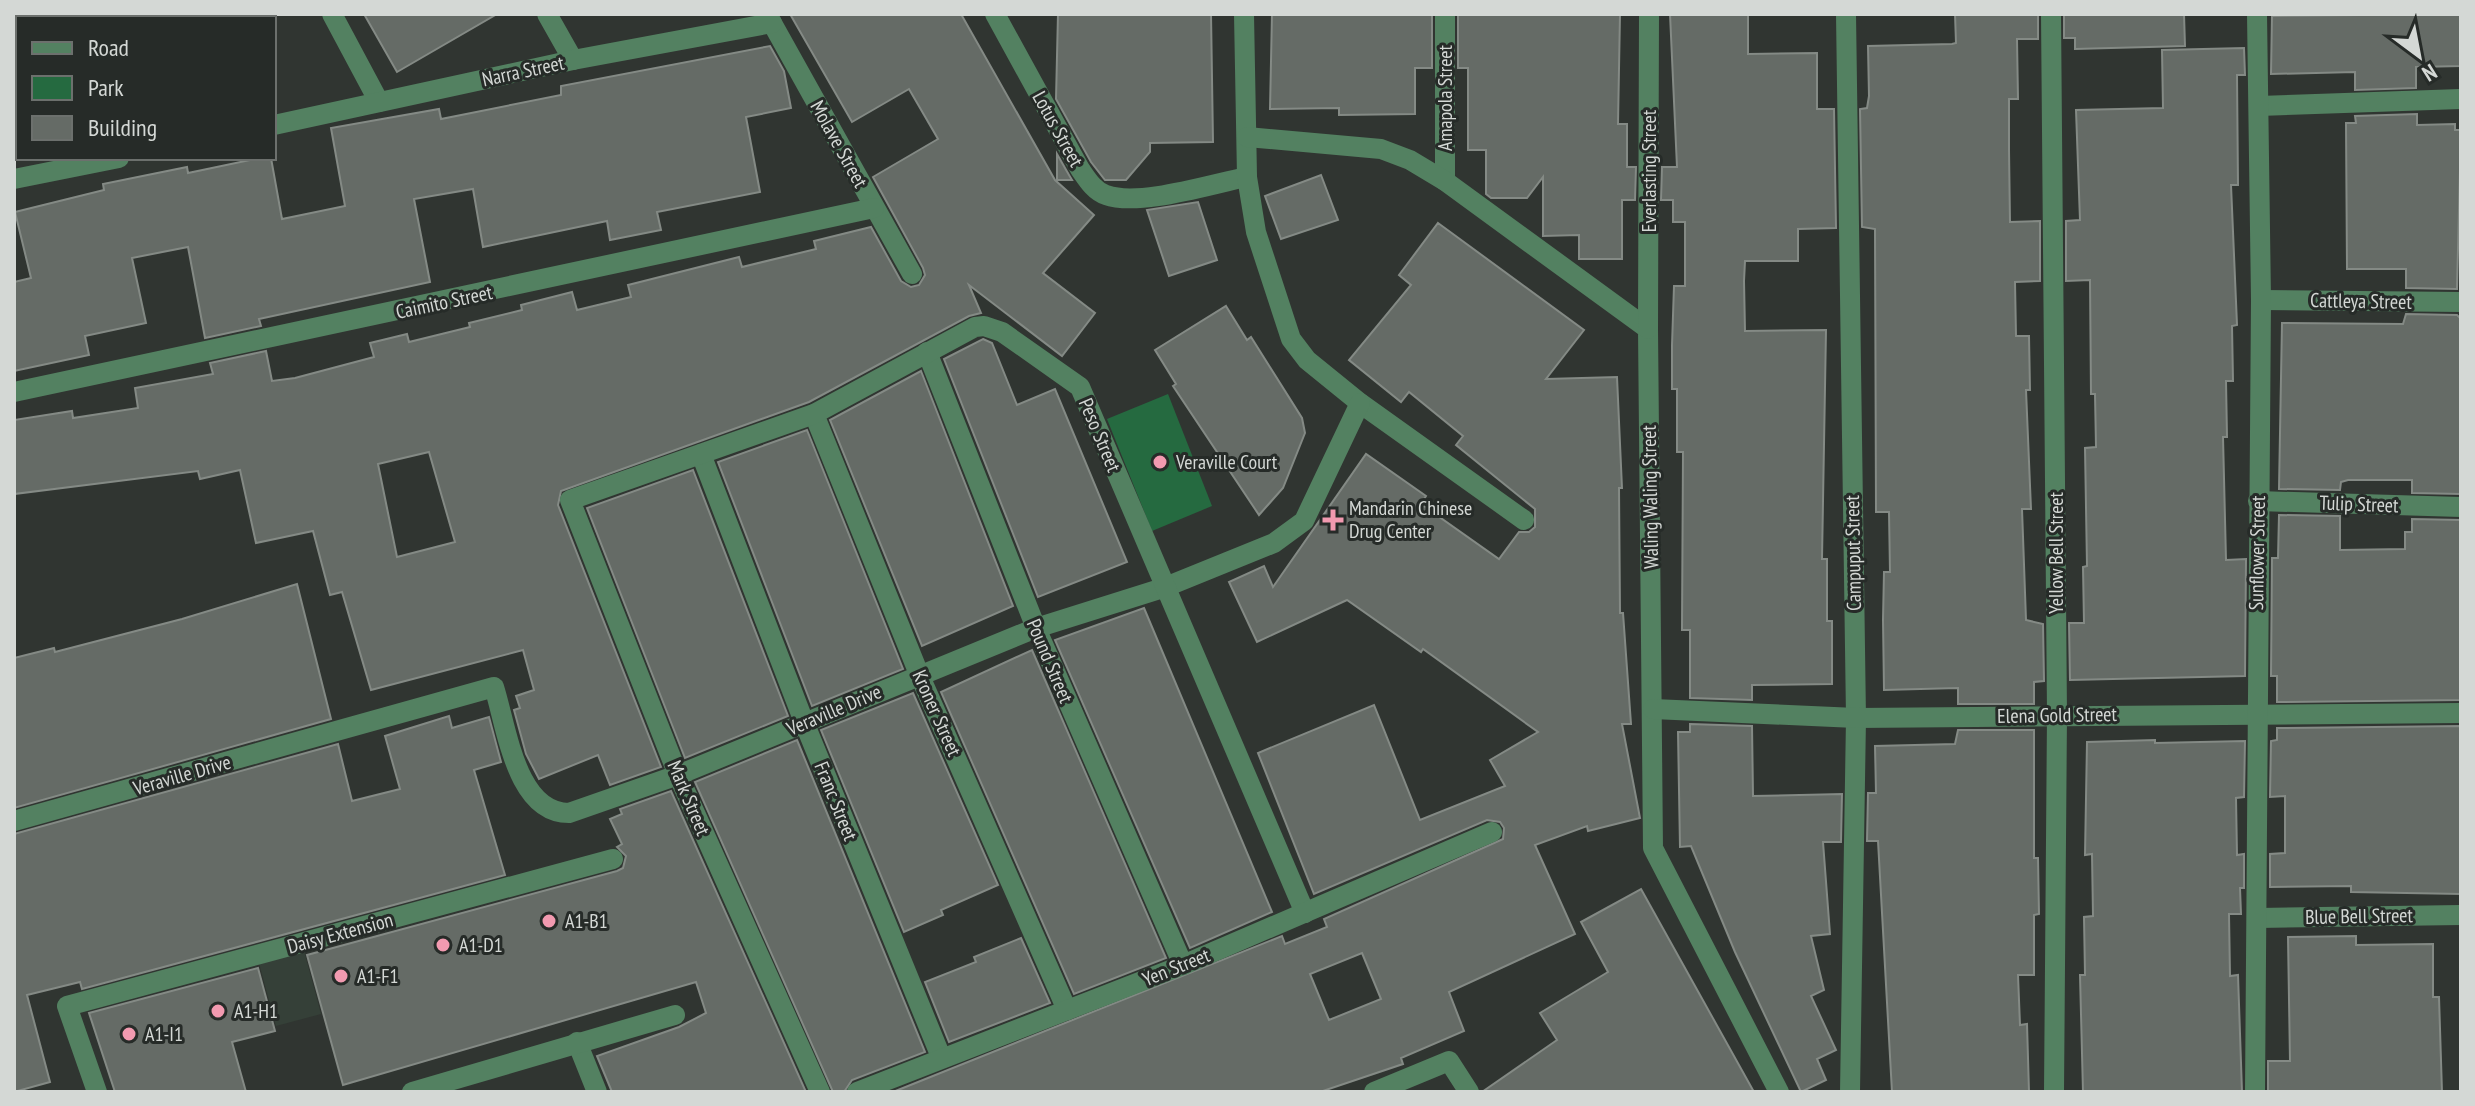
<svg xmlns="http://www.w3.org/2000/svg" width="2475" height="1106" font-family="'PT Sans Narrow',sans-serif">
  <rect width="100%" height="100%" fill="#303531"/>
  <path fill="#354038" d="M 304,951 L 321,1014 L 276,1026 L 259,963 Z"/>
  <g fill="#256a40">
    <path d="M 14,14 L 91,14 L 92,18 L 18,18 L 18,71 L 14,73 Z"/>
    <path d="M 1168,394 L 1212,506 L 1152,531 L 1107,419 Z"/>
  </g>
  <g fill="#656b66" stroke="#848a85" stroke-width="2" fill-rule="evenodd">
    <path d="M 364,14 L 497,14 L 397,72 Z"/>
    <path d="M 790,14 L 961,14 L 1055,180 L 1094,215 L 1043,273 L 1095,313 L 1062,356 L 969,285 L 981,313 L 969,316 L 809,402 L 561,491 L 558,505 L 661,767 L 610,785 L 598,755 L 539,779 L 526,754 L 514,710 L 520,708 L 516,696 L 534,690 L 523,650 L 371,690 L 342,592 L 330,595 L 313,531 L 256,543 L 240,470 L 200,479 L 198,471 L 14,494 L 14,420 L 72,411 L 73,418 L 138,408 L 135,388 L 213,374 L 210,363 L 266,351 L 272,381 L 295,378 L 374,357 L 370,343 L 407,334 L 409,342 L 470,327 L 469,323 L 522,310 L 521,305 L 572,292 L 577,310 L 631,297 L 628,285 L 739,257 L 742,267 L 816,249 L 814,241 L 871,227 L 901,281 L 911,287 L 919,285 L 925,275 L 923,268 L 873,177 L 938,139 L 909,89 L 852,122 ZM 429,452 L 455,542 L 397,557 L 378,464 Z"/>
    <path d="M 1058,14 L 1211,14 L 1213,142 L 1150,143 L 1150,152 L 1126,180 L 1105,180 L 1091,162 L 1056,99 Z"/>
    <path d="M 1272,14 L 1432,14 L 1432,68 L 1415,68 L 1415,114 L 1339,115 L 1339,108 L 1270,109 Z"/>
    <path d="M 1458,14 L 1620,14 L 1618,124 L 1627,124 L 1627,167 L 1636,167 L 1635,200 L 1622,200 L 1622,259 L 1579,259 L 1579,235 L 1543,236 L 1543,177 L 1527,198 L 1491,198 L 1486,194 L 1486,150 L 1468,150 L 1468,68 L 1458,68 Z"/>
    <path d="M 1670,14 L 1748,14 L 1748,54 L 1817,53 L 1817,109 L 1834,109 L 1836,228 L 1798,229 L 1798,261 L 1745,261 L 1744,281 L 1745,331 L 1826,330 L 1822,559 L 1827,559 L 1827,621 L 1832,621 L 1832,684 L 1752,685 L 1752,700 L 1690,698 L 1690,630 L 1682,630 L 1683,452 L 1677,452 L 1677,389 L 1672,389 L 1672,345 L 1674,286 L 1685,286 L 1685,222 L 1673,222 L 1673,200 L 1661,200 L 1662,167 L 1677,167 Z"/>
    <path d="M 1955,14 L 2038,14 L 2038,39 L 2017,39 L 2018,99 L 2009,99 L 2009,150 L 2010,222 L 2040,221 L 2040,281 L 2015,282 L 2016,336 L 2029,336 L 2030,390 L 2026,390 L 2031,509 L 2022,509 L 2026,620 L 2043,624 L 2044,681 L 2034,682 L 2034,704 L 1958,704 L 1958,688 L 1884,690 L 1883,620 L 1884,572 L 1890,572 L 1889,512 L 1876,512 L 1875,229 L 1862,227 L 1860,109 L 1867,108 L 1869,96 L 1868,46 L 1952,44 L 1956,43 Z"/>
    <path d="M 2064,14 L 2184,14 L 2185,46 L 2075,49 L 2075,38 L 2064,38 Z"/>
    <path d="M 2461,14 L 2461,66 L 2416,67 L 2416,88 L 2355,90 L 2355,72 L 2271,74 L 2272,16 Z"/>
    <path d="M 770,46 L 784,71 L 791,108 L 746,117 L 760,192 L 657,212 L 661,230 L 610,240 L 607,221 L 483,247 L 473,189 L 414,199 L 430,282 L 259,319 L 261,326 L 205,338 L 188,247 L 132,258 L 146,323 L 85,336 L 89,355 L 14,371 L 14,282 L 31,278 L 15,212 L 104,190 L 103,184 L 187,167 L 188,173 L 260,158 L 271,158 L 282,219 L 345,206 L 331,128 L 439,109 L 441,119 L 561,95 L 561,86 Z"/>
    <path d="M 2244,48 L 2245,75 L 2237,75 L 2238,185 L 2231,185 L 2237,325 L 2232,326 L 2233,381 L 2226,381 L 2227,437 L 2223,437 L 2226,560 L 2246,559 L 2245,676 L 2070,680 L 2069,623 L 2084,623 L 2083,567 L 2087,566 L 2085,448 L 2096,447 L 2095,394 L 2091,394 L 2090,280 L 2066,281 L 2066,221 L 2080,220 L 2076,110 L 2163,108 L 2162,50 Z"/>
    <path d="M 2417,114 L 2417,125 L 2455,124 L 2455,130 L 2461,130 L 2457,289 L 2406,288 L 2406,269 L 2347,269 L 2346,123 L 2356,123 L 2355,116 Z"/>
    <path d="M 1057,154 L 1069,175 L 1072,180 L 1057,180 Z"/>
    <path d="M 1321,175 L 1338,220 L 1281,239 L 1265,196 Z"/>
    <path d="M 1198,202 L 1217,260 L 1169,276 L 1147,210 Z"/>
    <path d="M 1438,223 L 1584,330 L 1546,379 L 1617,377 L 1622,488 L 1619,488 L 1620,613 L 1623,613 L 1631,724 L 1622,724 L 1640,818 L 1588,831 L 1587,826 L 1535,845 L 1575,934 L 1449,992 L 1464,1031 L 1401,1058 L 1403,1064 L 1320,1092 L 893,1092 L 1282,936 L 1285,944 L 1327,927 L 1324,919 L 1503,839 L 1504,828 L 1500,822 L 1487,820 L 1314,894 L 1258,753 L 1374,705 L 1420,820 L 1505,786 L 1490,760 L 1538,732 L 1423,649 L 1421,652 L 1347,600 L 1257,642 L 1229,582 L 1264,566 L 1273,587 L 1366,454 L 1426,496 L 1421,504 L 1499,559 L 1519,532 L 1529,532 L 1535,527 L 1535,509 L 1456,445 L 1463,436 L 1409,392 L 1401,402 L 1349,360 L 1411,285 L 1399,275 ZM 1362,953 L 1381,999 L 1329,1020 L 1310,974 Z"/>
    <path d="M 1226,306 L 1247,340 L 1251,337 L 1302,418 L 1305,433 L 1283,488 L 1259,515 L 1173,386 L 1176,384 L 1155,350 Z"/>
    <path d="M 2406,314 L 2457,315 L 2461,319 L 2461,494 L 2412,493 L 2412,480 L 2348,480 L 2341,482 L 2340,490 L 2279,489 L 2282,323 L 2403,324 Z"/>
    <path d="M 983,339 L 992,343 L 1017,405 L 1055,389 L 1127,562 L 1038,597 L 944,359 Z"/>
    <path d="M 921,371 L 1013,606 L 922,646 L 830,420 Z"/>
    <path d="M 807,430 L 903,669 L 812,706 L 718,462 Z"/>
    <path d="M 693,470 L 788,716 L 685,758 L 587,508 Z"/>
    <path d="M 2279,515 L 2340,516 L 2340,550 L 2405,549 L 2405,532 L 2412,532 L 2412,519 L 2461,520 L 2461,700 L 2277,702 L 2277,676 L 2271,676 L 2272,558 L 2278,558 Z"/>
    <path d="M 297,584 L 331,719 L 14,808 L 14,658 L 54,648 L 55,652 L 182,619 Z"/>
    <path d="M 1144,608 L 1272,912 L 1190,948 L 1055,640 Z"/>
    <path d="M 1032,650 L 1166,958 L 1074,994 L 941,692 Z"/>
    <path d="M 913,693 L 998,885 L 941,910 L 943,915 L 904,932 L 821,730 Z"/>
    <path d="M 449,716 L 452,728 L 489,717 L 501,762 L 474,770 L 505,875 L 82,989 L 80,982 L 27,995 L 50,1082 L 14,1092 L 14,834 L 338,744 L 352,801 L 400,789 L 385,736 Z"/>
    <path d="M 1690,724 L 1752,726 L 1753,796 L 1842,794 L 1841,842 L 1823,842 L 1830,934 L 1811,936 L 1824,990 L 1811,996 L 1836,1050 L 1817,1059 L 1826,1080 L 1801,1092 L 1735,952 L 1691,846 L 1680,847 L 1678,732 L 1690,732 Z"/>
    <path d="M 2461,726 L 2461,894 L 2351,892 L 2351,886 L 2270,887 L 2270,854 L 2285,853 L 2285,796 L 2270,797 L 2271,741 L 2277,740 L 2277,728 Z"/>
    <path d="M 1958,730 L 2034,730 L 2034,858 L 2038,858 L 2039,914 L 2034,915 L 2034,975 L 2018,975 L 2020,1025 L 2027,1024 L 2029,1092 L 1892,1092 L 1878,841 L 1867,841 L 1868,793 L 1876,793 L 1875,746 L 1955,744 Z"/>
    <path d="M 797,740 L 925,1052 L 852,1080 L 844,1092 L 833,1092 L 695,782 Z"/>
    <path d="M 2155,740 L 2155,743 L 2245,741 L 2244,797 L 2236,798 L 2237,855 L 2244,854 L 2244,888 L 2240,888 L 2241,914 L 2229,914 L 2230,976 L 2238,975 L 2242,1092 L 2083,1092 L 2080,975 L 2085,975 L 2084,917 L 2093,916 L 2092,854 L 2085,855 L 2087,742 Z"/>
    <path d="M 671,791 L 806,1092 L 612,1092 L 597,1056 L 679,1027 L 706,1013 L 696,982 L 343,1085 L 307,955 L 617,871 L 623,868 L 626,856 L 617,847 L 622,844 L 610,819 L 622,814 L 620,809 Z"/>
    <path d="M 1641,889 L 1754,1092 L 1482,1092 L 1557,1040 L 1540,1013 L 1608,972 L 1581,922 Z"/>
    <path d="M 2356,936 L 2356,945 L 2433,944 L 2433,997 L 2439,997 L 2442,1092 L 2268,1092 L 2268,1061 L 2290,1061 L 2288,937 Z"/>
    <path d="M 1021,938 L 1050,1003 L 949,1042 L 925,982 L 976,962 L 974,957 Z"/>
    <path d="M 258,968 L 275,1031 L 232,1042 L 246,1092 L 115,1092 L 89,1013 Z"/>
  </g>
  <g fill="none" stroke-linecap="round" stroke-linejoin="round">
    <g stroke="#538161" stroke-width="20">
      <path d="M 131,14 L 133,18"/>
      <path d="M 332,14 L 379,102"/>
      <path d="M 547,14 L 573,60"/>
      <path d="M 767,14 L 912,274"/>
      <path d="M 995,14 L 1080,169 C 1087,179 1094,191 1106,195 C 1139,207 1211,184 1247,177"/>
      <path d="M 1244,14 L 1247,177 L 1256,232 L 1291,339 L 1307,360 L 1360,403 L 1524,520"/>
      <path d="M 1445,14 L 1445,181"/>
      <path d="M 1846,14 L 1856,718 L 1850,1092"/>
      <path d="M 2051,14 L 2057,714 L 2054,1092"/>
      <path d="M 2259,106 L 2461,99"/>
      <path d="M 274,125 L 573,60 L 772,23"/>
      <path d="M 1247,137 L 1381,149 L 1410,160 L 1445,181 L 1648,329 L 1653,848 L 1779,1092"/>
      <path d="M 14,179 L 119,158"/>
      <path d="M 2261,300 L 2461,302"/>
      <path d="M 1648,329 L 1649,14"/>
      <path d="M 927,352 L 1036,628 L 1183,965"/>
      <path d="M 14,392 L 874,208"/>
      <path d="M 814,414 L 919,674 L 1067,1010"/>
      <path d="M 701,454 L 804,722 L 941,1057"/>
      <path d="M 2258,501 L 2461,507"/>
      <path d="M 1653,709 L 1856,718 L 2461,713"/>
      <path d="M 14,821 L 494,687 C 507,728 516,813 569,813 L 678,775 L 1036,628 L 1163,588 L 1274,543 L 1304,521 L 1360,403"/>
      <path d="M 2258,918 L 2461,915"/>
      <path d="M 577,1042 L 597,1092"/>
      <path d="M 97,1092 L 67,1006 L 613,859"/>
      <path d="M 412,1092 L 675,1015"/>
      <path d="M 820,1092 L 678,775 L 570,500 L 814,414 L 975,327 L 984,326 L 1002,332 L 1080,387 L 1305,913"/>
      <path d="M 857,1092 L 1183,965 L 1492,832"/>
      <path d="M 1374,1092 L 1449,1061 L 1469,1092"/>
      <path d="M 2255,1092 L 2261,300 L 2257,14"/>
    </g>
  </g>
  <g fill="#f29ab0" stroke="#262b28" stroke-width="3">
    <circle cx="1160" cy="462" r="8"/>
    <path d="M1329 508h8v8h8v8h-8v8h-8v-8h-8v-8h8z"/>
    <circle cx="549" cy="921" r="8"/>
    <circle cx="443" cy="945" r="8"/>
    <circle cx="341" cy="976" r="8"/>
    <circle cx="218" cy="1011" r="8"/>
    <circle cx="129" cy="1034" r="8"/>
  </g>
  <g text-anchor="middle" stroke-width="6" stroke-linejoin="round" paint-order="stroke">
    <g font-size="20" fill="#d4d8d5" stroke="#262b28">
      <text transform="translate(523 71) rotate(-12)" y="7">Narra Street</text>
      <text transform="translate(1445 98) rotate(-90)" y="7">Amapola Street</text>
      <text transform="translate(1058 129) rotate(61)" y="7">Lotus Street</text>
      <text transform="translate(839 144) rotate(61)" y="7">Molave Street</text>
      <text transform="translate(1649 171) rotate(-90)" y="7">Everlasting Street</text>
      <text transform="translate(2361 301) rotate(1)" y="7">Cattleya Street</text>
      <text transform="translate(444 302) rotate(-12)" y="7">Caimito Street</text>
      <text transform="translate(1100 435) rotate(67)" y="7">Peso Street</text>
      <text transform="translate(1650 497) rotate(-91)" y="7">Waling Waling Street</text>
      <text transform="translate(2359 504) rotate(2)" y="7">Tulip Street</text>
      <text transform="translate(1853 553) rotate(-91)" y="7">Campuput Street</text>
      <text transform="translate(2056 553) rotate(-90)" y="7">Yellow Bell Street</text>
      <text transform="translate(2257 553) rotate(-89)" y="7">Sunflower Street</text>
      <text transform="translate(1050 661) rotate(67)" y="7">Pound Street</text>
      <text transform="translate(834 710) rotate(-23)" y="7">Veraville Drive</text>
      <text transform="translate(937 713) rotate(66)" y="7">Kroner Street</text>
      <text transform="translate(2057 715) rotate(-1)" y="7">Elena Gold Street</text>
      <text transform="translate(182 775) rotate(-16)" y="7">Veraville Drive</text>
      <text transform="translate(689 798) rotate(67)" y="7">Mark Street</text>
      <text transform="translate(836 801) rotate(68)" y="7">Franc Street</text>
      <text transform="translate(2359 916) rotate(-1)" y="7">Blue Bell Street</text>
      <text transform="translate(340 933) rotate(-15)" y="7">Daisy Extension</text>
      <text transform="translate(1176 967) rotate(-22)" y="7">Yen Street</text>
    </g>
    <g font-size="20" fill="#d4d8d5" stroke="#262b28" text-anchor="start">
      <text x="1176" y="469">Veraville Court</text>
      <text x="1349" y="515">Mandarin Chinese<tspan x="1349" dy="23">Drug Center</tspan></text>
      <text x="565" y="928">A1-B1</text>
      <text x="459" y="952">A1-D1</text>
      <text x="357" y="983">A1-F1</text>
      <text x="234" y="1018">A1-H1</text>
      <text x="145" y="1041">A1-I1</text>
    </g>
  </g>
  <rect width="2475" height="1106" fill="none" stroke="#d4d8d5" stroke-width="32"/>
  <rect x="16" y="16" width="260" height="144" fill="#262b28" stroke="#6c706d" stroke-width="2"/>
  <rect x="32" y="42" width="40" height="12" fill="#538161" stroke="#6c706d" stroke-width="2"/>
  <text x="88" y="56" font-size="24" fill="#d4d8d5">Road</text>
  <rect x="32" y="76" width="40" height="24" fill="#256a40" stroke="#6c706d" stroke-width="2"/>
  <text x="88" y="96" font-size="24" fill="#d4d8d5">Park</text>
  <rect x="32" y="116" width="40" height="24" fill="#656b66" stroke="#6c706d" stroke-width="2"/>
  <text x="88" y="136" font-size="24" fill="#d4d8d5">Building</text>
  <g transform="translate(2419 56) rotate(148)" stroke="#262b28" stroke-width="6" paint-order="stroke">
  <path d="M0-6L14 30L0 20L-14 30Z" fill="#d4d8d5"/>
  <text y="-12" font-size="22" font-weight="bold" text-anchor="middle" fill="#d4d8d5">N</text>
  </g>
</svg>
